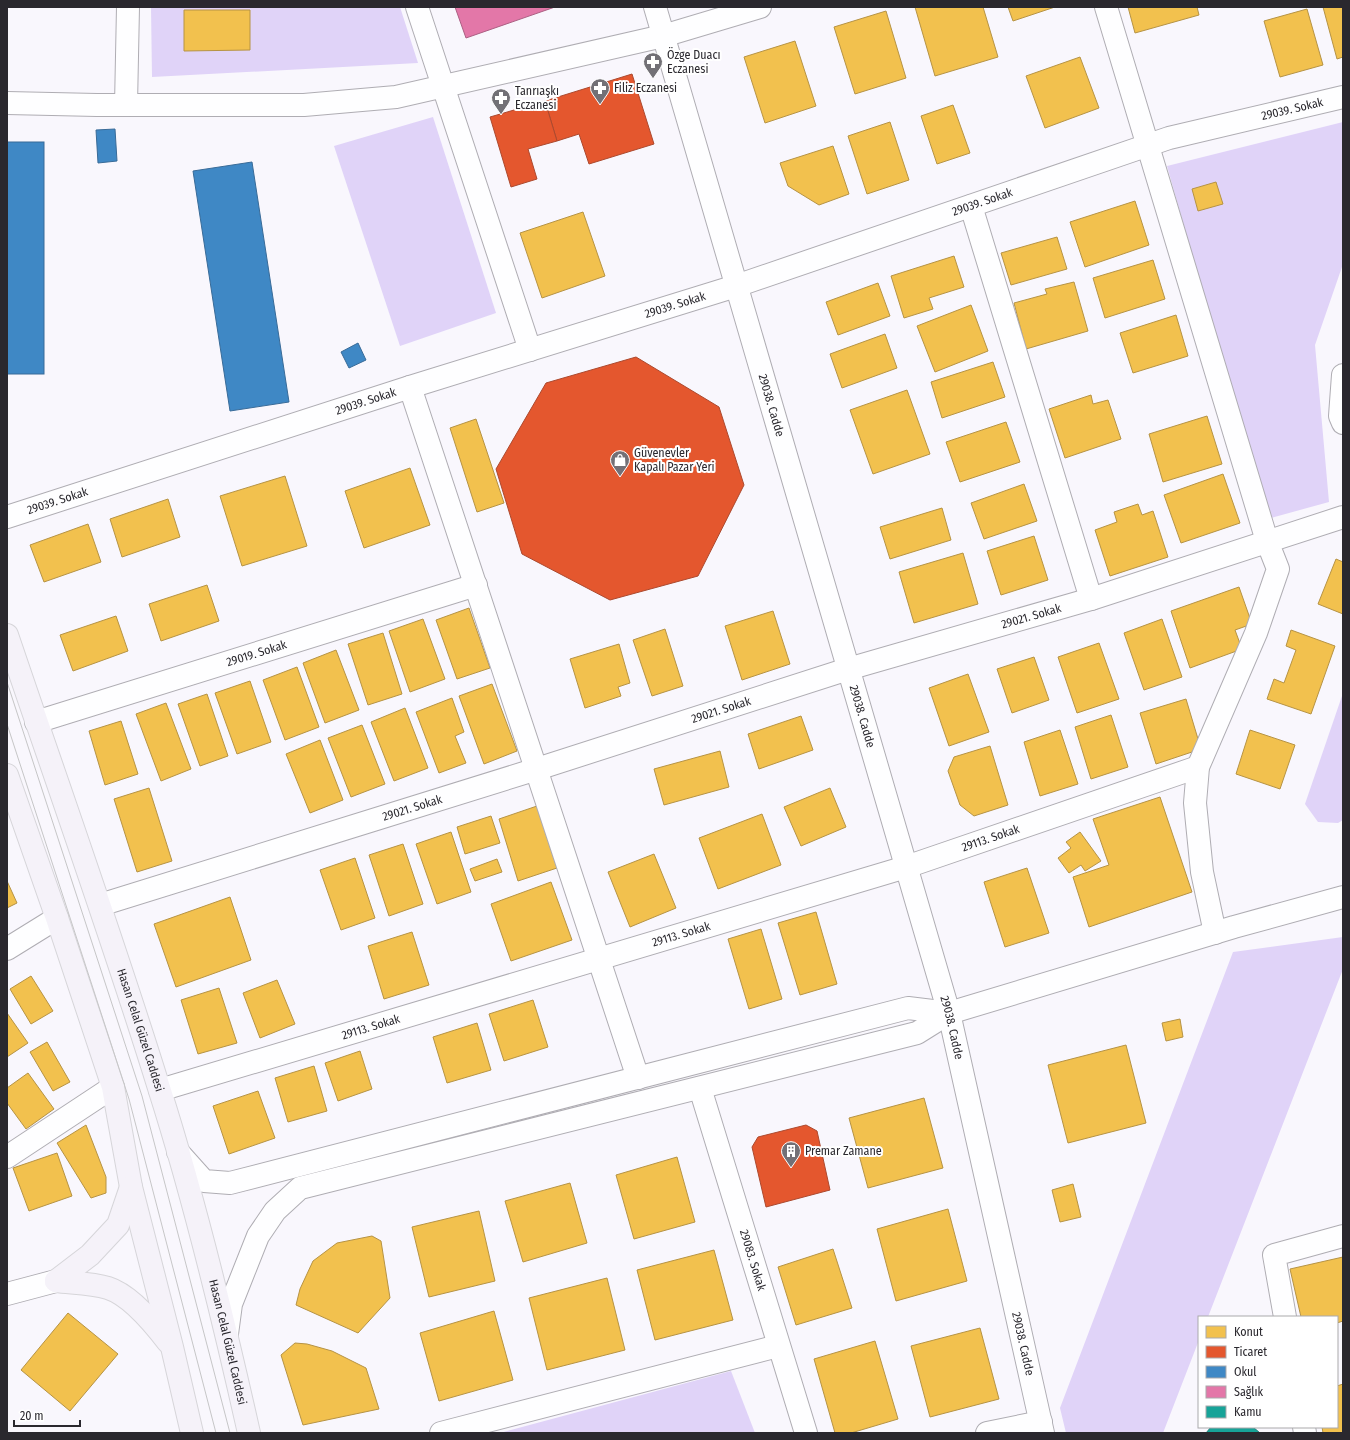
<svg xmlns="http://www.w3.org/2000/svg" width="1350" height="1440" font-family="'Fira Sans Condensed',sans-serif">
  <rect width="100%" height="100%" fill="#f9f7fd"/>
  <g fill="#e0d3f8">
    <path d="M 151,7 L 400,7 L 418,63 L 152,77 Z"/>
    <path d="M 433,117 L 496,313 L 400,346 L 334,146 Z"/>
    <path d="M 1343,122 L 1343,264 L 1315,345 L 1329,502 L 1267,519 L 1167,166 Z"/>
    <path d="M 1343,693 L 1343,820 L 1338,823 L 1318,822 L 1305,804 Z"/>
    <path d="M 1343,937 L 1343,969 L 1208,1317 L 1199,1317 L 1199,1340 L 1163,1433 L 1066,1433 L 1060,1408 L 1233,952 Z"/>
    <path d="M 731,1371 L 755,1433 L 500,1433 Z"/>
  </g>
  <g fill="#f2c14e" stroke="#b69344">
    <path d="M 915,7 L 983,7 L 998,57 L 935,76 Z"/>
    <path d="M 1008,7 L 1055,7 L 1013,21 Z"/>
    <path d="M 1128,7 L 1197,7 L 1199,15 L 1135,33 Z"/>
    <path d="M 1323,7 L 1343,7 L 1343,57 L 1337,59 Z"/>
    <path d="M 1307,9 L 1323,65 L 1280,77 L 1264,21 Z"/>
    <path d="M 184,10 L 250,10 L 250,50 L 184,51 Z"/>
    <path d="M 886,11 L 906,78 L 855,94 L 834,27 Z"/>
    <path d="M 795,41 L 816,106 L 765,123 L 744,57 Z"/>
    <path d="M 1080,57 L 1099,108 L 1045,128 L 1026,76 Z"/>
    <path d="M 953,105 L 970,153 L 937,164 L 921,116 Z"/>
    <path d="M 890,122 L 909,180 L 867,194 L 848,136 Z"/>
    <path d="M 833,146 L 849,194 L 819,205 L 788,186 L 780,163 Z"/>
    <path d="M 1216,182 L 1223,204 L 1198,211 L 1192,189 Z"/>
    <path d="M 1135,201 L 1149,245 L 1085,267 L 1070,222 Z"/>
    <path d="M 583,212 L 605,276 L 542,298 L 520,233 Z"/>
    <path d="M 1057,237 L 1067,269 L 1011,285 L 1001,253 Z"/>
    <path d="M 954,256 L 964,287 L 929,298 L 933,309 L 904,318 L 891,276 Z"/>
    <path d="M 1153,260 L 1165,299 L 1105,318 L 1093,278 Z"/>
    <path d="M 1074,282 L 1088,331 L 1026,349 L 1014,303 L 1047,294 L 1045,289 Z"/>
    <path d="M 878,283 L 890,316 L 838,335 L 826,302 Z"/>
    <path d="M 971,305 L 988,351 L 935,372 L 917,326 Z"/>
    <path d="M 1176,315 L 1188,356 L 1133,373 L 1120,333 Z"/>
    <path d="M 885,334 L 897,368 L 842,388 L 830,354 Z"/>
    <path d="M 993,362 L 1005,397 L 942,418 L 931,382 Z"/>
    <path d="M 907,390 L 930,454 L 873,474 L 850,410 Z"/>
    <path d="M 1091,395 L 1093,404 L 1108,400 L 1121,439 L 1065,458 L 1049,409 Z"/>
    <path d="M 1207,416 L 1222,464 L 1163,482 L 1149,434 Z"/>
    <path d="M 476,419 L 504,503 L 477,512 L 450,428 Z"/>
    <path d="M 1006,422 L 1020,462 L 960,482 L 946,442 Z"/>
    <path d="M 410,468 L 430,525 L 364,548 L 345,491 Z"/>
    <path d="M 1223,474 L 1240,523 L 1181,543 L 1164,495 Z"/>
    <path d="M 285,476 L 307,546 L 242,566 L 220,496 Z"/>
    <path d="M 1024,484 L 1037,521 L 984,539 L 971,503 Z"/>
    <path d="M 168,499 L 180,537 L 122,557 L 110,519 Z"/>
    <path d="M 1138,504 L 1142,515 L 1153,511 L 1168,557 L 1110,576 L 1095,530 L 1117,522 L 1114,512 Z"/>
    <path d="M 942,508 L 951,540 L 890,559 L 880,527 Z"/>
    <path d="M 88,524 L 101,562 L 44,582 L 30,545 Z"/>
    <path d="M 1034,536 L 1048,580 L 1001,595 L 987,551 Z"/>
    <path d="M 963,553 L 978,604 L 914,623 L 899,572 Z"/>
    <path d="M 1336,559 L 1343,562 L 1343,614 L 1318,604 Z"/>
    <path d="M 207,585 L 219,621 L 161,641 L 149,604 Z"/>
    <path d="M 1239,587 L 1252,624 L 1235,630 L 1242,649 L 1190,668 L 1171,611 Z"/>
    <path d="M 469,608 L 490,668 L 457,679 L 436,620 Z"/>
    <path d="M 773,611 L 790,664 L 742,680 L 725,626 Z"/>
    <path d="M 116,616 L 128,651 L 73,671 L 60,635 Z"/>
    <path d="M 423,619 L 445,679 L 410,692 L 389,631 Z"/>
    <path d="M 1162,619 L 1182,677 L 1144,690 L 1124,633 Z"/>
    <path d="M 665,629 L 683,686 L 652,696 L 633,640 Z"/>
    <path d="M 1291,630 L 1335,646 L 1311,714 L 1267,699 L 1274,679 L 1284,683 L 1296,650 L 1286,646 Z"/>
    <path d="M 383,633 L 402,694 L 368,705 L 348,644 Z"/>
    <path d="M 1099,643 L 1119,699 L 1077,713 L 1058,657 Z"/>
    <path d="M 619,644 L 630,683 L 618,687 L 621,696 L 585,708 L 570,659 Z"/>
    <path d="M 336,650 L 359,710 L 325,723 L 303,663 Z"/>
    <path d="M 1034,657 L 1049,700 L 1012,713 L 997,669 Z"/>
    <path d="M 297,667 L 319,727 L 285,740 L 263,680 Z"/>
    <path d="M 968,674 L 989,732 L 949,746 L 929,688 Z"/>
    <path d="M 250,681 L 271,742 L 237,754 L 215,693 Z"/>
    <path d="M 492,684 L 517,751 L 484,764 L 459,696 Z"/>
    <path d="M 207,694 L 228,756 L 200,766 L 178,704 Z"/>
    <path d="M 452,698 L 464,732 L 455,736 L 466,763 L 439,773 L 416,712 Z"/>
    <path d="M 1186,699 L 1201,749 L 1156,764 L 1140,713 Z"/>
    <path d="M 166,703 L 191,769 L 161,781 L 136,714 Z"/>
    <path d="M 405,708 L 428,768 L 394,781 L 371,722 Z"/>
    <path d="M 1111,715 L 1128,767 L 1091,779 L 1075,727 Z"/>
    <path d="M 801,716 L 813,750 L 759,769 L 748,734 Z"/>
    <path d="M 121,721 L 138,774 L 105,785 L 89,731 Z"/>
    <path d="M 362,725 L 385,784 L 351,797 L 328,738 Z"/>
    <path d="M 1060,730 L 1078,784 L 1040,796 L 1024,742 Z"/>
    <path d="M 1250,730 L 1295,745 L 1280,789 L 1236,774 Z"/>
    <path d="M 320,740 L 343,800 L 310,813 L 286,754 Z"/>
    <path d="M 990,746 L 1008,805 L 974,816 L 960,805 L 948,771 L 954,757 Z"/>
    <path d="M 720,751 L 729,787 L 664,805 L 654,769 Z"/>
    <path d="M 149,788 L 172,861 L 137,872 L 114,799 Z"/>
    <path d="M 830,788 L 846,827 L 801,846 L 784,807 Z"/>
    <path d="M 1160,797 L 1192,892 L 1089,927 L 1073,877 L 1109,865 L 1093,819 Z"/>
    <path d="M 537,806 L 557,868 L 518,881 L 499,819 Z"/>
    <path d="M 762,814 L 781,865 L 718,889 L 699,838 Z"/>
    <path d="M 491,816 L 500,843 L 465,854 L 457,827 Z"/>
    <path d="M 451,832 L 471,892 L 437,904 L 416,844 Z"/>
    <path d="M 1080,832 L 1101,861 L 1085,871 L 1081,865 L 1069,873 L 1058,858 L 1071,848 L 1066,842 Z"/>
    <path d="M 403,844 L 423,904 L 389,916 L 369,855 Z"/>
    <path d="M 654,854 L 676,908 L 630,927 L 608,872 Z"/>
    <path d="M 355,858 L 375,918 L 341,930 L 320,870 Z"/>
    <path d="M 497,859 L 502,872 L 475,881 L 470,869 Z"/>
    <path d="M 1027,868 L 1049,933 L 1005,947 L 984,882 Z"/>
    <path d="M 7,881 L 17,903 L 7,908 Z"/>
    <path d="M 551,882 L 572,940 L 511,961 L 491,904 Z"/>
    <path d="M 230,897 L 251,960 L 176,987 L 154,924 Z"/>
    <path d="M 816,912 L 837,984 L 800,995 L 778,923 Z"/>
    <path d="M 761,929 L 782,999 L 749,1009 L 728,939 Z"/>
    <path d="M 412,932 L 429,985 L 384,999 L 368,946 Z"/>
    <path d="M 31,976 L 53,1011 L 31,1024 L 10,989 Z"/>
    <path d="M 277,980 L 295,1024 L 260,1038 L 243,993 Z"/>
    <path d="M 219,988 L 237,1043 L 198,1054 L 181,1000 Z"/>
    <path d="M 533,1000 L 548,1047 L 504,1061 L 489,1014 Z"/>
    <path d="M 7,1013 L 28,1043 L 7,1057 Z"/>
    <path d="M 1180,1019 L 1183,1037 L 1166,1041 L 1162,1023 Z"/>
    <path d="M 477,1023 L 491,1070 L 447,1083 L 433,1037 Z"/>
    <path d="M 47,1042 L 70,1082 L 53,1091 L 30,1052 Z"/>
    <path d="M 1126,1045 L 1146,1123 L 1068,1143 L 1048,1065 Z"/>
    <path d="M 360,1051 L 372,1089 L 338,1101 L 325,1063 Z"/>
    <path d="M 314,1066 L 327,1111 L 288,1122 L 275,1078 Z"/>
    <path d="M 28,1073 L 54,1109 L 26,1129 L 7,1103 L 7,1088 Z"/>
    <path d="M 258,1091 L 275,1138 L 229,1154 L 213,1106 Z"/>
    <path d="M 924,1098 L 943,1168 L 868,1188 L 849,1118 Z"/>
    <path d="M 86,1125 L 106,1177 L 106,1193 L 91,1198 L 57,1143 Z"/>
    <path d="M 57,1153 L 72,1196 L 29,1211 L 13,1168 Z"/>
    <path d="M 677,1157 L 695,1222 L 634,1239 L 616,1175 Z"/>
    <path d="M 570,1183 L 587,1243 L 523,1262 L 505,1201 Z"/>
    <path d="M 1073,1184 L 1081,1217 L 1060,1222 L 1052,1190 Z"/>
    <path d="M 948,1209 L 967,1281 L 896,1301 L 877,1229 Z"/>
    <path d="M 479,1211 L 495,1281 L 429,1297 L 412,1227 Z"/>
    <path d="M 372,1236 L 381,1241 L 390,1298 L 358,1333 L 296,1305 L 300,1289 L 313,1261 L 337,1243 Z"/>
    <path d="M 833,1249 L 852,1308 L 796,1325 L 778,1267 Z"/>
    <path d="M 714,1250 L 733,1320 L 655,1340 L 637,1270 Z"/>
    <path d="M 1343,1257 L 1343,1321 L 1337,1323 L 1337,1317 L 1301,1317 L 1290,1269 Z"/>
    <path d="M 607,1278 L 625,1350 L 547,1370 L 529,1298 Z"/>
    <path d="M 494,1311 L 513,1380 L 439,1401 L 420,1333 Z"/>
    <path d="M 68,1313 L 118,1354 L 70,1411 L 21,1370 Z"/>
    <path d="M 980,1328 L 999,1399 L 930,1417 L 911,1346 Z"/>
    <path d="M 875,1341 L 898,1419 L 851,1433 L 835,1433 L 814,1359 Z"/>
    <path d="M 295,1343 L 307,1344 L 332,1351 L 366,1368 L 379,1409 L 303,1425 L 281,1355 Z"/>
    <path d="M 1343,1384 L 1343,1433 L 1323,1433 L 1322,1427 L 1337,1427 L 1337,1386 Z"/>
  </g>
  <g fill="#e4572e" stroke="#ac492e">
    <path d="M 632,74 L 654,144 L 589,164 L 579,134 L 557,141 L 545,101 Z"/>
    <path d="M 545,101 L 557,141 L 528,149 L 537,179 L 511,187 L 490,117 Z"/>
    <path d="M 636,357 L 719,407 L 744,485 L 698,576 L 610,600 L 522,554 L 496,469 L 546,383 Z"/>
    <path d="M 806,1125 L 817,1131 L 830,1190 L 766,1207 L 752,1147 L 758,1137 Z"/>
  </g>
  <g fill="#3f88c5" stroke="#396b98">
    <path d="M 115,129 L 117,161 L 98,163 L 96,130 Z"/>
    <rect x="7" y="142" width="37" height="232"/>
    <path d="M 252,162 L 289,402 L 230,411 L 193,171 Z"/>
    <path d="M 358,343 L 366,360 L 349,368 L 341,352 Z"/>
  </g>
  <path fill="#e377a8" stroke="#ac5f83" d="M 455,7 L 555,7 L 466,38 Z"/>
  <path fill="#17a398" stroke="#1d7e78" d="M 1211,1427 L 1253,1427 L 1260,1433 L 1206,1433 Z"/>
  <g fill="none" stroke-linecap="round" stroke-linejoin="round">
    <defs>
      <g id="minor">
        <path d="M 417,7 L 530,350"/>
        <path id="s1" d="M 655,7 L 949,1013 L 1043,1433"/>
        <path d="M 1106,7 L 1267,541 L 1278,569 L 1256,633 L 1198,767 L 1195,803 L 1202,872 L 1215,933"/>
        <path d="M 7,103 L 97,105 L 304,105 L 396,97 L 663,36 L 760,7"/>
        <path d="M 126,105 L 128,7"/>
        <path d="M 971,206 L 1091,599"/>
        <path d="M 1343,375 L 1340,416 L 1343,423"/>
        <path d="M 410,387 L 638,1078"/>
        <path id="s2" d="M 7,517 L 410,387 L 736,286 L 1169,138 L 1343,97"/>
        <path id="s3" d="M 36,722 L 476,585"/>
        <path id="s4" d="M 100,905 L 537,769 L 848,669 L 1091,599 L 1343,517"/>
        <path d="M 7,949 L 57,918"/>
        <path id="s5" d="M 700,1088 L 806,1433"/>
        <path id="s6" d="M 160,1090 L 906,867 L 1198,767"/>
        <path d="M 178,1152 L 204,1181 L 230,1183 L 908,1008 L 949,1013"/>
        <path d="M 7,1157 L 113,1087"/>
        <path d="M 7,1294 L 56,1281"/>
        <path d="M 1285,1317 L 1274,1255 L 1343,1236"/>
        <path d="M 227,1334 L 231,1304 L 258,1236 L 275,1211 L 300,1188 L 917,1033 L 949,1013 L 1234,927 L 1343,897"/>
        <path d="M 1304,1427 L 1305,1433"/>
        <path d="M 441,1433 L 778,1346"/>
        <path d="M 987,1433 L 1041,1422"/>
      </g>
      <g id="major">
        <path id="s7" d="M 7,635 C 58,786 112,936 159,1088 C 195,1201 223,1317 249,1433"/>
        <path d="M 7,775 L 57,918 L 113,1087 L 131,1187 L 172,1347 L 192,1433"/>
        <path d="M 56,1281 C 72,1283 92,1283 108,1288 C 130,1295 155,1325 168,1342"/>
        <path d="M 56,1281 L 90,1255 L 118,1225 L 131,1187"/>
      </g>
    </defs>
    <use href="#minor" stroke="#afadb3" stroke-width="24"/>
    <use href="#major" stroke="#d6d5d9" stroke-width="24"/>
    <use href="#minor" stroke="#fefeff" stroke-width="22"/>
    <use href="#major" stroke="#f5f2f9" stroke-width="22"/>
    <g stroke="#c6c6c7" stroke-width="1">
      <path d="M 7,682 L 142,1096 L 230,1433"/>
      <path d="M 7,724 L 129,1099 L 216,1433"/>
    </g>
  </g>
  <defs>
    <symbol id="pharmacy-pin" viewBox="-11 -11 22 30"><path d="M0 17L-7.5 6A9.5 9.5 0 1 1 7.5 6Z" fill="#727076" stroke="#fff"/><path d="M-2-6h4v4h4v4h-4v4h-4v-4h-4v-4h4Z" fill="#fff"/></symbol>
    <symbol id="shop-pin" viewBox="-11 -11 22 30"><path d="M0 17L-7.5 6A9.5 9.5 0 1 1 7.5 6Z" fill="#727076" stroke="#fff"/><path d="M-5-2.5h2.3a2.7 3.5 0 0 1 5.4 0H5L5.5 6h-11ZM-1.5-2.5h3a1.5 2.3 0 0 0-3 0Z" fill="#fff"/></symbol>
    <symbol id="building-pin" viewBox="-11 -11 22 30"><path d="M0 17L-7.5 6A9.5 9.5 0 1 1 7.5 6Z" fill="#727076" stroke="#fff"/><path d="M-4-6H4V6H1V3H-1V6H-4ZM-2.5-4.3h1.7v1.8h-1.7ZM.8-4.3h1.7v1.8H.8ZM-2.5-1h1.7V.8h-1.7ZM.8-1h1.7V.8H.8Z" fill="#fff"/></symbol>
  </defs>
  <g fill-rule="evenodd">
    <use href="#pharmacy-pin" x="642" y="51" width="22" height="30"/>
    <use href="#pharmacy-pin" x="589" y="77" width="22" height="30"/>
    <use href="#pharmacy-pin" x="490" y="87" width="22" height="30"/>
    <use href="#shop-pin" x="609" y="449" width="22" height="30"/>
    <use href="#building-pin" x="780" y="1140" width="22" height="30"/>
  </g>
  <g text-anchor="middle" stroke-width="4" stroke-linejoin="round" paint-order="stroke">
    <g font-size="12" fill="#2a282e" stroke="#fff" text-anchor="start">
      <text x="667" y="59">Özge Duacı<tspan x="667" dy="14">Eczanesi</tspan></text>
      <text x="614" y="92">Filiz Eczanesi</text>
      <text x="515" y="95">Tanrıaşkı<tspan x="515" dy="14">Eczanesi</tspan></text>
      <text x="634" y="457">Güvenevler<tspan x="634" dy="14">Kapalı Pazar Yeri</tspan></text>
      <text x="805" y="1155">Premar Zamane</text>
    </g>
    <g font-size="12" fill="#2a282e" stroke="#fff">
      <text dy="4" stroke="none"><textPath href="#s2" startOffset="1349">29039. Sokak</textPath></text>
      <text dy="4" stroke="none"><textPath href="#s2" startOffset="1025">29039. Sokak</textPath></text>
      <text dy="4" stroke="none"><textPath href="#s2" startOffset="701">29039. Sokak</textPath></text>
      <text dy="4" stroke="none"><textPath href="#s2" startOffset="377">29039. Sokak</textPath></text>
      <text dy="4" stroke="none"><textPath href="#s1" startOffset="415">29038. Cadde</textPath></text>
      <text dy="4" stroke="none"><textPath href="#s2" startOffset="53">29039. Sokak</textPath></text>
      <text dy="4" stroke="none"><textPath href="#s4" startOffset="975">29021. Sokak</textPath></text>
      <text dy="4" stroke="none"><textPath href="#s3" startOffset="231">29019. Sokak</textPath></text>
      <text dy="4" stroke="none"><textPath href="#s4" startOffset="651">29021. Sokak</textPath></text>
      <text dy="4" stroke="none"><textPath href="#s1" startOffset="739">29038. Cadde</textPath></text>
      <text dy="4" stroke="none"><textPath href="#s4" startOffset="327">29021. Sokak</textPath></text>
      <text dy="4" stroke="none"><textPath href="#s6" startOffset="868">29113. Sokak</textPath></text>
      <text dy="4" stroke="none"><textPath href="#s6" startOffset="544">29113. Sokak</textPath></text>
      <text dy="4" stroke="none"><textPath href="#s6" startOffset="220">29113. Sokak</textPath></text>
      <text dy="4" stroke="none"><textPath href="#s1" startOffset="1063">29038. Cadde</textPath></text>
      <text dy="4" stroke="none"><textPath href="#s7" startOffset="417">Hasan Celal Güzel Caddesi</textPath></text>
      <text dy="4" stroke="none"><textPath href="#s5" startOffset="180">29083. Sokak</textPath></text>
      <text dy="4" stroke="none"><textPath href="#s7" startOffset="741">Hasan Celal Güzel Caddesi</textPath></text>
      <text dy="4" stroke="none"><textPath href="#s1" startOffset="1387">29038. Cadde</textPath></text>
    </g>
  </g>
  <rect width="1350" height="1440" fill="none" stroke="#2a282e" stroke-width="16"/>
  <rect x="1198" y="1316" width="140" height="112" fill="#ffffff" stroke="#aaa9ab"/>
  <rect x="1206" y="1326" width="20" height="12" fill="#f2c14e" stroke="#aaa9ab"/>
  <text x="1234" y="1336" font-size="12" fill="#2a282e">Konut</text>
  <rect x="1206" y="1346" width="20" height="12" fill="#e4572e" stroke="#aaa9ab"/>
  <text x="1234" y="1356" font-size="12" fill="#2a282e">Ticaret</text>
  <rect x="1206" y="1366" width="20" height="12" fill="#3f88c5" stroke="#aaa9ab"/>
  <text x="1234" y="1376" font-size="12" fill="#2a282e">Okul</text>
  <rect x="1206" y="1386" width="20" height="12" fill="#e377a8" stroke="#aaa9ab"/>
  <text x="1234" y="1396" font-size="12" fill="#2a282e">Sağlık</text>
  <rect x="1206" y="1406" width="20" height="12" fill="#17a398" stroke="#aaa9ab"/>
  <text x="1234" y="1416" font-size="12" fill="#2a282e">Kamu</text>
  <path d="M14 1420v6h66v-6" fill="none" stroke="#2a282e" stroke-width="2"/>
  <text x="20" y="1420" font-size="12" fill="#2a282e" stroke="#ffffff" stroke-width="3" paint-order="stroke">20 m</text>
</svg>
